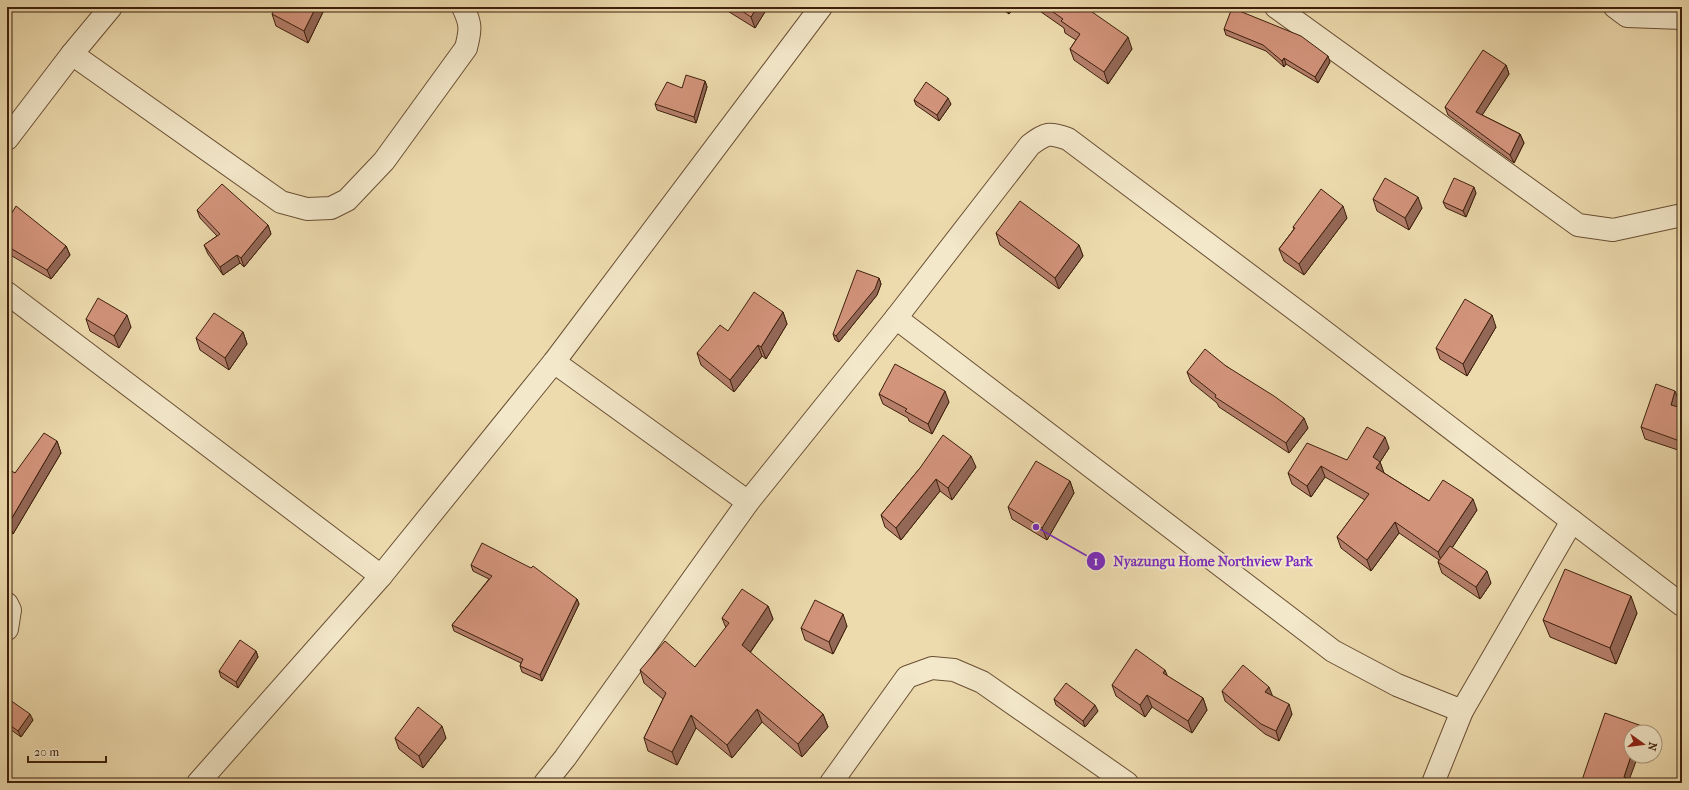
<svg xmlns="http://www.w3.org/2000/svg" width="1689" height="790" font-family="'IM FELL French Canon',serif">
  <rect width="100%" height="100%" fill="#eddbae"/>
  <filter id="stains"><feTurbulence type="fractalNoise" baseFrequency=".005" numOctaves="4"/><feColorMatrix values="0 0 0 0 .2 0 0 0 0 .09 0 0 0 0 .02 0 0 0 .5 -.17"/></filter>
  <radialGradient id="worn" r=".72"><stop offset=".6" stop-color="#630" stop-opacity="0"/><stop offset="1" stop-color="#630" stop-opacity=".3"/></radialGradient>
  <g fill="none" stroke-linecap="round" stroke-linejoin="round">
    <defs>
      <g id="minor">
        <path d="M 1276,7 L 1578,225 L 1613,230 L 1682,215"/>
        <path d="M 1615,7 L 1627,16 L 1682,18"/>
        <path d="M 72,54 L 281,202 L 307,209 L 331,208 L 347,200 L 384,161 L 466,48 C 471,29 471,24 463,7"/>
        <path d="M 7,139 L 72,54 L 111,7"/>
        <path d="M 7,293 L 381,576"/>
        <path d="M 896,318 L 1333,651 L 1397,685 L 1462,711"/>
        <path d="M 554,362 L 748,502"/>
        <path d="M 7,604 L 10,610 L 7,629"/>
        <path d="M 198,783 L 381,576 L 554,362 L 821,7"/>
        <path d="M 545,783 L 565,758 L 748,502 L 896,318 L 1030,145 C 1046,133 1049,132 1068,139 L 1313,323 L 1682,605"/>
        <path d="M 831,783 L 907,677 L 932,668 L 954,670 L 982,682 L 1127,783"/>
        <path d="M 1433,783 L 1462,711 L 1572,521"/>
      </g>
    </defs>
    <use href="#minor" stroke="#6a4f34" stroke-width="24"/>
    <use href="#minor" stroke="#f3e8ca" stroke-width="22"/>
  </g>
  <g fill="#b57f6b" stroke="#3e200c">
    <path d="M 725,7 L 768,7 L 755,28 L 726,10 Z"/>
    <path d="M 999,7 L 1014,7 L 1009,14 Z"/>
    <path d="M 1034,7 L 1085,7 L 1132,49 L 1108,84 L 1074,60 L 1070,49 L 1076,40 L 1065,33 L 1064,28 Z"/>
    <path d="M 323,12 L 308,43 L 276,26 L 272,14 Z"/>
    <path d="M 1224,29 L 1330,62 L 1318,83 L 1286,64 L 1284,67 L 1266,51 L 1226,35 Z"/>
    <path d="M 1506,65 L 1509,74 L 1482,115 L 1520,134 L 1524,143 L 1514,163 L 1448,115 L 1445,107 Z"/>
    <path d="M 705,81 L 707,87 L 696,123 L 657,110 L 655,104 L 682,88 Z"/>
    <path d="M 914,100 L 951,104 L 939,121 L 916,105 Z"/>
    <path d="M 1476,193 L 1466,217 L 1446,208 L 1443,202 Z"/>
    <path d="M 1373,199 L 1422,208 L 1409,230 L 1377,211 Z"/>
    <path d="M 197,210 L 268,225 L 271,234 L 244,267 L 240,263 L 223,275 L 208,254 L 204,245 L 217,236 L 200,218 Z"/>
    <path d="M 1347,218 L 1304,275 L 1284,261 L 1279,249 L 1294,229 L 1293,227 Z"/>
    <path d="M 7,221 L 66,246 L 70,255 L 51,279 L 7,253 Z"/>
    <path d="M 996,233 L 1079,245 L 1083,256 L 1059,289 L 1000,245 Z"/>
    <path d="M 879,278 L 881,284 L 877,295 L 839,342 L 835,340 L 833,334 Z"/>
    <path d="M 783,312 L 787,324 L 766,359 L 762,356 L 734,392 L 701,365 L 697,353 L 728,331 Z"/>
    <path d="M 86,319 L 131,327 L 119,348 L 90,331 Z"/>
    <path d="M 1496,327 L 1467,376 L 1440,359 L 1436,348 Z"/>
    <path d="M 243,332 L 247,344 L 229,370 L 200,350 L 196,338 Z"/>
    <path d="M 1226,366 L 1308,428 L 1289,453 L 1219,407 L 1217,403 L 1191,382 L 1187,372 Z"/>
    <path d="M 879,394 L 949,402 L 932,434 L 909,421 L 908,418 L 883,404 Z"/>
    <path d="M 1680,403 L 1678,407 L 1682,408 L 1682,449 L 1681,451 L 1645,439 L 1641,427 Z"/>
    <path d="M 57,441 L 61,453 L 13,534 L 7,530 L 7,471 L 15,473 Z"/>
    <path d="M 1389,448 L 1380,462 L 1384,473 L 1429,501 L 1477,510 L 1452,548 L 1491,583 L 1480,599 L 1442,573 L 1438,562 L 1439,560 L 1399,533 L 1371,571 L 1341,548 L 1337,537 L 1365,500 L 1325,477 L 1311,497 L 1292,484 L 1288,473 L 1347,460 Z"/>
    <path d="M 976,467 L 952,500 L 940,491 L 901,540 L 885,527 L 881,515 L 920,468 Z"/>
    <path d="M 1070,481 L 1074,493 L 1047,540 L 1012,519 L 1008,507 Z"/>
    <path d="M 471,565 L 577,599 L 579,604 L 542,681 L 522,672 L 520,666 L 521,663 L 454,631 L 452,625 L 489,579 L 473,571 Z"/>
    <path d="M 768,606 L 773,619 L 750,653 L 823,714 L 828,727 L 802,757 L 762,722 L 732,758 L 696,728 L 677,765 L 648,751 L 644,738 L 663,699 L 644,683 L 640,670 L 695,667 L 726,628 L 722,618 Z"/>
    <path d="M 1637,613 L 1616,664 L 1550,637 L 1543,620 Z"/>
    <path d="M 847,626 L 833,654 L 805,640 L 801,628 Z"/>
    <path d="M 256,651 L 258,657 L 238,688 L 221,677 L 219,671 Z"/>
    <path d="M 1167,676 L 1203,698 L 1207,710 L 1192,733 L 1152,707 L 1145,717 L 1116,696 L 1112,685 Z"/>
    <path d="M 1222,691 L 1272,696 L 1292,714 L 1279,741 L 1265,734 L 1225,701 Z"/>
    <path d="M 7,698 L 33,720 L 21,737 L 7,727 Z"/>
    <path d="M 1054,699 L 1098,711 L 1085,727 L 1056,705 Z"/>
    <path d="M 395,738 L 446,738 L 423,768 L 399,749 Z"/>
  </g>
  <g fill="#946857" stroke="#3e200c">
    <path d="M 316,7 L 321,7 L 323,12 L 308,43 L 304,31 Z"/>
    <path d="M 757,7 L 768,7 L 755,28 L 751,17 Z"/>
    <path d="M 1007,7 L 1014,7 L 1009,14 Z"/>
    <path d="M 1128,37 L 1132,49 L 1108,84 L 1104,72 Z"/>
    <path d="M 1328,56 L 1330,62 L 1318,83 L 1315,77 Z"/>
    <path d="M 1284,58 L 1286,64 L 1284,67 L 1282,61 Z"/>
    <path d="M 1506,65 L 1509,74 L 1479,120 L 1476,112 Z"/>
    <path d="M 705,81 L 707,87 L 696,123 L 694,117 Z"/>
    <path d="M 948,98 L 951,104 L 939,121 L 937,115 Z"/>
    <path d="M 1520,134 L 1524,143 L 1514,163 L 1510,155 Z"/>
    <path d="M 1474,187 L 1476,193 L 1466,217 L 1463,211 Z"/>
    <path d="M 1418,197 L 1422,208 L 1409,230 L 1405,218 Z"/>
    <path d="M 1343,206 L 1347,218 L 1304,275 L 1299,264 Z"/>
    <path d="M 268,225 L 271,234 L 244,267 L 241,258 Z"/>
    <path d="M 1079,245 L 1083,256 L 1059,289 L 1055,278 Z"/>
    <path d="M 66,246 L 70,255 L 51,279 L 47,270 Z"/>
    <path d="M 237,255 L 240,263 L 223,275 L 220,267 Z"/>
    <path d="M 879,278 L 881,284 L 877,295 L 839,342 L 836,336 Z"/>
    <path d="M 783,312 L 787,324 L 766,359 L 761,347 Z"/>
    <path d="M 127,315 L 131,327 L 119,348 L 114,336 Z"/>
    <path d="M 1492,315 L 1496,327 L 1467,376 L 1463,364 Z"/>
    <path d="M 243,332 L 247,344 L 229,370 L 225,358 Z"/>
    <path d="M 758,345 L 762,356 L 734,392 L 730,380 Z"/>
    <path d="M 945,391 L 949,402 L 932,434 L 928,424 Z"/>
    <path d="M 1675,391 L 1680,403 L 1675,416 L 1671,405 Z"/>
    <path d="M 1304,418 L 1308,428 L 1289,453 L 1286,443 Z"/>
    <path d="M 1682,426 L 1682,449 L 1681,451 L 1677,440 Z"/>
    <path d="M 1385,437 L 1389,448 L 1380,462 L 1384,473 L 1380,479 L 1373,457 Z"/>
    <path d="M 57,441 L 61,453 L 13,534 L 9,523 Z"/>
    <path d="M 971,456 L 976,467 L 952,500 L 948,488 Z"/>
    <path d="M 1321,466 L 1325,477 L 1311,497 L 1307,486 Z"/>
    <path d="M 936,479 L 940,491 L 901,540 L 896,528 Z"/>
    <path d="M 1070,481 L 1074,493 L 1047,540 L 1042,528 Z"/>
    <path d="M 1473,499 L 1477,510 L 1442,563 L 1438,552 Z"/>
    <path d="M 1395,522 L 1399,533 L 1371,571 L 1367,560 Z"/>
    <path d="M 1487,571 L 1491,583 L 1480,599 L 1476,587 Z"/>
    <path d="M 1631,596 L 1637,613 L 1616,664 L 1610,648 Z"/>
    <path d="M 577,599 L 579,604 L 542,681 L 540,675 Z"/>
    <path d="M 768,606 L 773,619 L 746,658 L 742,645 Z"/>
    <path d="M 843,614 L 847,626 L 833,654 L 829,642 Z"/>
    <path d="M 256,651 L 258,657 L 238,688 L 236,682 Z"/>
    <path d="M 1165,670 L 1170,682 L 1163,673 Z"/>
    <path d="M 1269,687 L 1273,697 L 1265,692 Z"/>
    <path d="M 1147,695 L 1152,707 L 1145,717 L 1140,705 Z"/>
    <path d="M 1203,698 L 1207,710 L 1192,733 L 1188,721 Z"/>
    <path d="M 1289,704 L 1292,714 L 1279,741 L 1276,731 Z"/>
    <path d="M 1095,705 L 1098,711 L 1085,727 L 1083,721 Z"/>
    <path d="M 757,709 L 762,722 L 732,758 L 727,745 Z"/>
    <path d="M 30,714 L 33,720 L 21,737 L 18,731 Z"/>
    <path d="M 823,714 L 828,727 L 802,757 L 798,744 Z"/>
    <path d="M 691,715 L 696,728 L 677,765 L 672,752 Z"/>
    <path d="M 442,726 L 446,738 L 423,768 L 419,756 Z"/>
    <path d="M 1642,726 L 1644,732 L 1640,732 Z"/>
    <path d="M 1631,756 L 1638,756 L 1628,783 L 1624,777 Z"/>
  </g>
  <g fill="#d3947c" stroke="#3e200c">
    <path d="M 276,7 L 316,7 L 304,31 L 272,14 Z"/>
    <path d="M 736,7 L 757,7 L 751,17 Z"/>
    <path d="M 1046,7 L 1085,7 L 1128,37 L 1104,72 L 1070,49 L 1080,34 L 1061,21 L 1063,19 Z"/>
    <path d="M 1232,8 L 1301,36 L 1328,56 L 1315,77 L 1284,58 L 1282,61 L 1263,45 L 1224,29 Z"/>
    <path d="M 1483,50 L 1506,65 L 1476,112 L 1520,134 L 1510,155 L 1445,107 Z"/>
    <path d="M 686,75 L 705,81 L 694,117 L 655,104 L 667,82 L 682,88 Z"/>
    <path d="M 926,82 L 948,98 L 937,115 L 914,100 Z"/>
    <path d="M 1385,178 L 1418,197 L 1405,218 L 1373,199 Z"/>
    <path d="M 1454,178 L 1474,187 L 1463,211 L 1443,202 Z"/>
    <path d="M 222,184 L 268,225 L 241,258 L 237,255 L 220,267 L 204,245 L 220,234 L 197,210 Z"/>
    <path d="M 1321,189 L 1343,206 L 1299,264 L 1279,249 L 1295,228 L 1293,227 Z"/>
    <path d="M 1020,201 L 1079,245 L 1055,278 L 996,233 Z"/>
    <path d="M 16,206 L 66,246 L 47,270 L 7,246 L 7,221 Z"/>
    <path d="M 857,270 L 879,278 L 875,289 L 836,336 L 833,334 Z"/>
    <path d="M 754,292 L 783,312 L 761,347 L 758,345 L 730,380 L 697,353 L 720,325 L 728,331 Z"/>
    <path d="M 98,298 L 127,315 L 114,336 L 86,319 Z"/>
    <path d="M 1465,299 L 1492,315 L 1463,364 L 1436,348 Z"/>
    <path d="M 214,313 L 243,332 L 225,358 L 196,338 Z"/>
    <path d="M 1205,349 L 1226,366 L 1274,396 L 1304,418 L 1286,443 L 1215,397 L 1216,395 L 1187,372 Z"/>
    <path d="M 895,364 L 945,391 L 928,424 L 905,411 L 907,409 L 879,394 Z"/>
    <path d="M 1656,384 L 1675,391 L 1671,405 L 1682,408 L 1682,426 L 1677,440 L 1641,427 Z"/>
    <path d="M 1367,427 L 1385,437 L 1373,457 L 1380,462 L 1376,468 L 1429,501 L 1443,480 L 1473,499 L 1438,552 L 1395,522 L 1367,560 L 1337,537 L 1369,494 L 1321,466 L 1307,486 L 1288,473 L 1307,443 L 1347,460 Z"/>
    <path d="M 44,433 L 57,441 L 9,523 L 7,521 L 7,471 L 8,469 L 15,473 Z"/>
    <path d="M 943,435 L 971,456 L 948,488 L 936,479 L 896,528 L 881,515 L 920,468 Z"/>
    <path d="M 1036,461 L 1070,481 L 1042,528 L 1008,507 Z"/>
    <path d="M 482,543 L 531,568 L 533,566 L 577,599 L 540,675 L 520,666 L 523,659 L 452,625 L 492,576 L 471,565 Z"/>
    <path d="M 1450,546 L 1487,571 L 1476,587 L 1438,562 Z"/>
    <path d="M 1565,569 L 1631,596 L 1610,648 L 1543,620 Z"/>
    <path d="M 742,589 L 768,606 L 742,645 L 823,714 L 798,744 L 757,709 L 727,745 L 691,715 L 672,752 L 644,738 L 666,693 L 640,670 L 665,641 L 695,667 L 729,623 L 722,618 Z"/>
    <path d="M 815,600 L 843,614 L 829,642 L 801,628 Z"/>
    <path d="M 240,640 L 256,651 L 236,682 L 219,671 Z"/>
    <path d="M 1136,649 L 1165,670 L 1163,673 L 1203,698 L 1188,721 L 1147,695 L 1140,705 L 1112,685 Z"/>
    <path d="M 1243,665 L 1269,687 L 1265,692 L 1289,704 L 1276,731 L 1261,724 L 1222,691 Z"/>
    <path d="M 1066,683 L 1095,705 L 1083,721 L 1054,699 Z"/>
    <path d="M 7,698 L 30,714 L 18,731 L 7,723 Z"/>
    <path d="M 418,707 L 442,726 L 419,756 L 395,738 Z"/>
    <path d="M 1605,713 L 1642,726 L 1640,732 L 1631,732 L 1631,756 L 1624,777 L 1641,783 L 1581,783 Z"/>
  </g>
  <path fill="none" stroke="#7b2cbf" stroke-width="1.5" d="M1036 527L1096 561"/>
  <g fill="#7b2cbf" stroke="#f3e8ca" stroke-width="1.5">
    <circle cx="1036" cy="527" r="4"/>
    <circle cx="1096" cy="561" r="10"/>
  </g>
  <g font-size="12" text-anchor="middle" font-weight="bold" fill="#fff">
    <text x="1096" y="565">1</text>
  </g>
  <g font-size="14" text-anchor="middle" font-weight="bold" fill="#7b2cbf" stroke="#f3e8ca" stroke-width="4" stroke-linejoin="round" paint-order="stroke">
    <text x="1213" y="566">Nyazungu Home Northview Park</text>
  </g>
  <rect width="1689" height="790" fill="none" stroke="#eddbae" stroke-width="24"/>
  <rect x="8" y="8" width="1673" height="774" fill="none" stroke="#3e200c" stroke-width="2"/>
  <rect x="12" y="12" width="1665" height="766" fill="none" stroke="#3e200c"/>
  <g transform="translate(1643 744) rotate(104)"><circle r="19" fill="#f3e8ca" stroke="#ab987e"/>
  <path d="M0-3L7 15L0 10L-7 15Z" fill="#8f2418"/>
  <text y="-6" font-size="11" font-weight="bold" text-anchor="middle" fill="#3e200c">N</text>
  </g>
  <path d="M28 756v6h78v-6" fill="none" stroke="#3e200c" stroke-width="2"/>
  <text x="34" y="756" font-size="12" fill="#3e200c" stroke="#f3e8ca" stroke-width="3" paint-order="stroke">20 m</text>
  <rect width="100%" height="100%" filter="url(#stains)"/>
  <rect width="100%" height="100%" fill="url(#worn)"/>
</svg>
